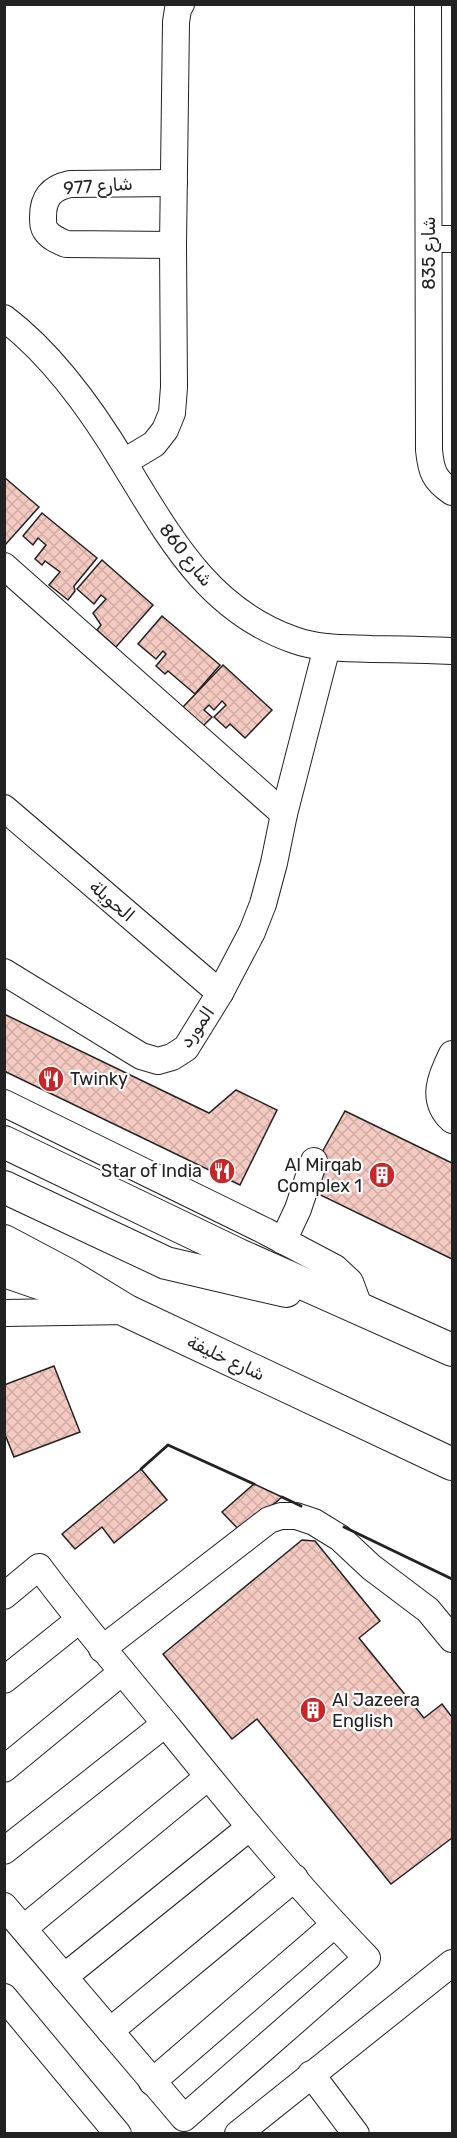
<svg xmlns="http://www.w3.org/2000/svg" width="457" height="2138" font-family="Rubik,Cairo,sans-serif">
  <defs>
    <pattern id="building-cross-hatch" width="8" height="8" patternUnits="userSpaceOnUse" patternTransform="scale(1.5)"><rect width="8" height="8" fill="#f3c9c0"/><path d="M0 0l8 8M0 8l8-8" fill="none" stroke="#d0aca5"/></pattern>
  </defs>
  <rect width="100%" height="100%" fill="#fff"/>
  <g fill="url(#building-cross-hatch)" stroke="#222" stroke-width="1.5">
    <path d="M 4,477 L 39,507 L 5,545 L 4,545 Z"/>
    <path d="M 42,513 L 97,558 L 74,586 L 75,591 L 68,600 L 49,585 L 60,572 L 45,561 L 42,565 L 35,559 L 46,545 L 38,538 L 33,545 L 23,536 Z"/>
    <path d="M 102,560 L 153,605 L 116,647 L 97,630 L 101,625 L 93,613 L 106,599 L 101,595 L 94,604 L 77,589 Z"/>
    <path d="M 162,616 L 220,665 L 195,694 L 168,671 L 165,674 L 156,666 L 166,654 L 163,651 L 156,659 L 138,644 Z"/>
    <path d="M 223,665 L 272,710 L 245,738 L 230,724 L 226,728 L 214,717 L 226,705 L 222,701 L 214,710 L 209,705 L 204,710 L 212,717 L 203,726 L 183,707 Z"/>
    <path d="M 4,1014 L 209,1113 L 236,1090 L 277,1110 L 240,1185 L 4,1071 Z"/>
    <path d="M 345,1111 L 452,1163 L 452,1259 L 306,1188 L 320,1156 Z"/>
    <path d="M 54,1366 L 80,1432 L 14,1457 L 4,1432 L 4,1385 Z"/>
    <path d="M 141,1469 L 167,1500 L 114,1543 L 102,1527 L 75,1549 L 62,1534 Z"/>
    <path d="M 254,1484 L 282,1497 L 241,1532 L 222,1512 Z"/>
    <path d="M 302,1540 L 315,1541 L 380,1621 L 359,1638 L 424,1718 L 442,1704 L 452,1717 L 452,1838 L 391,1884 L 257,1719 L 232,1739 L 163,1654 Z"/>
  </g>
  <g fill="none" stroke-linecap="round" stroke-linejoin="round">
    <defs>
      <g id="minor">
        <path d="M 428,4 L 429,450 C 431,471 434,480 452,492"/>
        <path d="M 429,239 L 452,239"/>
        <path d="M 173,245 L 66,244 C 59,241 51,238 46,231 C 43,227 43,222 43,217 C 43,198 51,188 70,184 L 174,183"/>
        <path d="M 4,318 C 53,355 94,413 125,465 C 170,538 208,610 294,640 C 319,649 345,648 371,649 C 398,649 425,650 452,651"/>
        <path d="M 124,462 L 154,444 L 165,430 L 172,413 L 174,387 L 173,245 L 176,22 L 178,9 L 181,4"/>
        <path d="M 4,566 L 284,814"/>
        <path d="M 4,808 L 220,993"/>
        <path d="M 4,972 L 141,1056 L 158,1061 L 172,1057 L 186,1048 L 220,993 L 252,932 L 263,904 L 274,863 L 284,814 L 327,647"/>
        <path d="M 452,1054 C 441,1076 430,1100 452,1120"/>
        <path d="M 4,1103 L 265,1231 L 335,1268 L 350,1282 L 360,1309"/>
        <path d="M 283,1241 L 298,1209 L 314,1161"/>
        <path d="M 4,1313 L 127,1311"/>
        <path d="M 4,1596 L 39,1567 C 80,1622 124,1674 168,1727 C 232,1806 296,1885 367,1958 L 184,2118 L 4,1906"/>
        <path d="M 102,1649 L 269,1520 L 281,1516 L 296,1516 L 314,1522 L 340,1538 L 371,1567 L 428,1610 L 452,1639"/>
        <path d="M 4,1680 L 79,1620"/>
        <path d="M 4,1769 L 122,1672"/>
        <path d="M 4,1851 L 165,1724"/>
        <path d="M 24,1928 L 208,1777"/>
        <path d="M 64,1977 L 250,1827"/>
        <path d="M 4,1997 L 118,2134"/>
        <path d="M 110,2031 L 295,1878"/>
        <path d="M 311,2074 L 356,2134"/>
        <path d="M 152,2082 L 334,1925"/>
        <path d="M 238,2134 L 452,1963"/>
      </g>
      <g id="major">
        <path d="M 4,1142 L 239,1255 L 452,1350"/>
        <path d="M 4,1187 L 166,1263 L 286,1291"/>
        <path d="M 4,1241 L 68,1275 L 127,1311 L 452,1464"/>
        <path d="M 4,1271 L 80,1297"/>
      </g>
    </defs>
    <use href="#minor" stroke="#222" stroke-width="28"/>
    <use href="#major" stroke="#222" stroke-width="34"/>
    <use href="#minor" stroke="#fff" stroke-width="26"/>
    <use href="#major" stroke="#fff" stroke-width="32"/>
    <g stroke="#222" stroke-width="3">
      <path d="M 141,1469 L 168,1445 L 254,1484"/>
      <path d="M 282,1497 L 301,1506"/>
      <path d="M 344,1527 L 452,1579"/>
    </g>
  </g>
  <defs>
    <symbol id="restaurant-disc" viewBox="-11 -11 22 22"><circle r="9.5" fill="#c62828" stroke="#fff"/><path d="M-5-6h1v4h1v-4h1v4h1v-4h1v5L-1.5 .5V6h-2V.5L-5-1ZM5-6V6H3V1.5H1.5Q1.5-4 5-6Z" fill="#fff"/></symbol>
    <symbol id="building-disc" viewBox="-11 -11 22 22"><circle r="9.5" fill="#c62828" stroke="#fff"/><path d="M-4-6H4V6H1V3H-1V6H-4ZM-2.5-4.3h1.7v1.8h-1.7ZM.8-4.3h1.7v1.8H.8ZM-2.5-1h1.7V.8h-1.7ZM.8-1h1.7V.8H.8Z" fill="#fff"/></symbol>
  </defs>
  <g fill-rule="evenodd">
    <use href="#restaurant-disc" x="36" y="1064" width="30" height="30"/>
    <use href="#restaurant-disc" x="207" y="1156" width="30" height="30"/>
    <use href="#building-disc" x="367" y="1160" width="30" height="30"/>
    <use href="#building-disc" x="298" y="1695" width="30" height="30"/>
  </g>
  <g text-anchor="middle" stroke-width="4.5" stroke-linejoin="round" paint-order="stroke">
    <g font-size="18" fill="#222" stroke="#fff">
      <text transform="translate(98 186) rotate(-4)" y="6">شارع 977</text>
      <text transform="translate(429 253) rotate(-90)" y="6">شارع 835</text>
      <text transform="translate(186 555) rotate(52)" y="6">شارع 860</text>
      <text transform="translate(112 901) rotate(41)" y="6">الحويلة</text>
      <text transform="translate(197 1027) rotate(-55)" y="6">المورد</text>
      <text transform="translate(226 1358) rotate(25)" y="6">شارع خليفة</text>
    </g>
    <g font-size="18" fill="#222" stroke="#fff" text-anchor="start">
      <text x="70" y="1085">Twinky</text>
      <text x="362" y="1171" text-anchor="end">Al Mirqab<tspan x="362" dy="21">Complex 1</tspan></text>
      <text x="202" y="1177" text-anchor="end">Star of India</text>
      <text x="332" y="1706">Al Jazeera<tspan x="332" dy="21">English</tspan></text>
    </g>
  </g>
  <rect width="457" height="2138" fill="none" stroke="#222222" stroke-width="12"/>
</svg>
